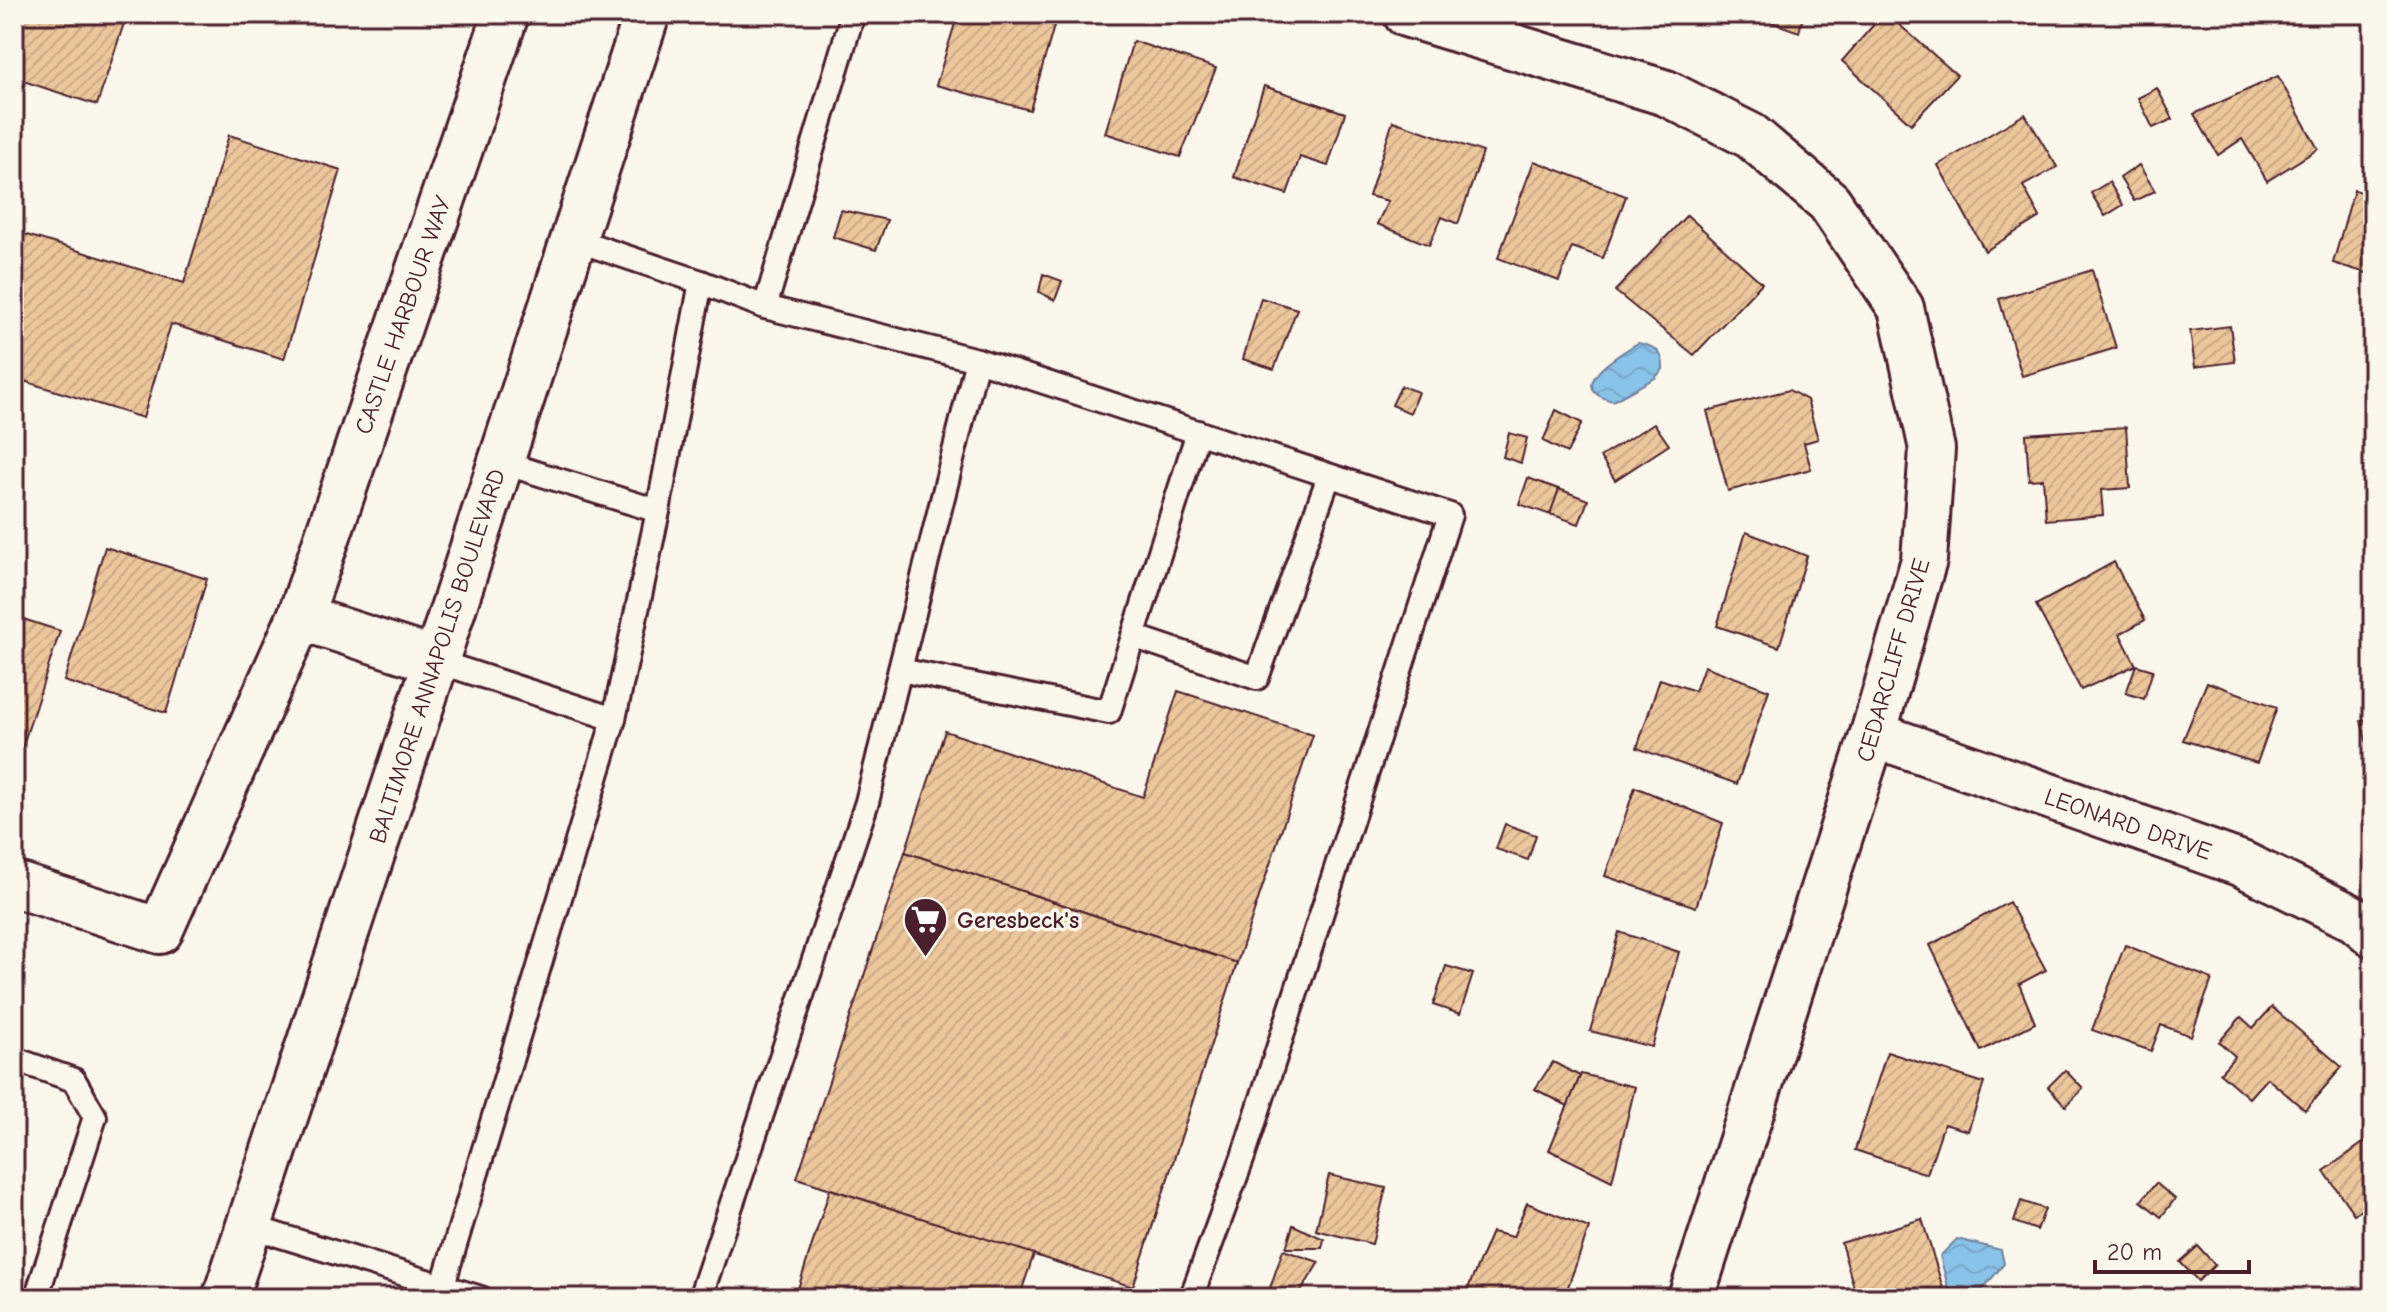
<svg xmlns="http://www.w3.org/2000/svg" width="2387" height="1312" font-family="'Comic Neue',sans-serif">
  <defs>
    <pattern id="water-waves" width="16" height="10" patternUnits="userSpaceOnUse" patternTransform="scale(2)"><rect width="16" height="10" fill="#89c3e8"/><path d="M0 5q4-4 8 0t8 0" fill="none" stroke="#78a7c7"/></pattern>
    <pattern id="building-hatch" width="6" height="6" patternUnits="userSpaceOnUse" patternTransform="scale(2)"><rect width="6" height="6" fill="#ecc79c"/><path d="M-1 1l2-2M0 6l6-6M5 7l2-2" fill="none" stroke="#ccaa87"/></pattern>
  </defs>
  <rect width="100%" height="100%" fill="#fbf7ec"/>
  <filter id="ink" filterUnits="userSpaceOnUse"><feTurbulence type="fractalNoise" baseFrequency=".0125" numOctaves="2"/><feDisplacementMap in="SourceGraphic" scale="16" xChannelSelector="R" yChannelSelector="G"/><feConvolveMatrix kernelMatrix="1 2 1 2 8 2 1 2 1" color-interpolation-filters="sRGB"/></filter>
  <g filter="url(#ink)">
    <g fill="url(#water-waves)" stroke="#70819c" stroke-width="2">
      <path d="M 1638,343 C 1654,346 1664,351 1663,369 L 1655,378 L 1613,401 C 1561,388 1620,354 1638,343 Z"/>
      <path d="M 1957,1239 L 2001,1250 L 2004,1264 L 1975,1298 L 1951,1298 L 1940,1256 Z"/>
    </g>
    <g fill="url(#building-hatch)" stroke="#4a1f2b" stroke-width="2">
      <path d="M 14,14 L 127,14 L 97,105 L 14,78 Z"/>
      <path d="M 958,14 L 1041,14 L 1056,19 L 1030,110 L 936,85 Z"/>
      <path d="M 1749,14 L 1804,14 L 1799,32 Z"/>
      <path d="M 1883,14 L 1887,14 L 1957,75 L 1911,124 L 1842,61 Z"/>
      <path d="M 1133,41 L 1216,68 L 1180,157 L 1105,133 Z"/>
      <path d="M 2278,76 L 2318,149 L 2267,181 L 2242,139 L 2218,155 L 2194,114 Z"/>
      <path d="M 1264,86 L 1345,113 L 1328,166 L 1300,157 L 1287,194 L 1234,177 Z"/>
      <path d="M 2157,88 L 2173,119 L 2153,128 L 2138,98 Z"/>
      <path d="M 2025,114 L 2057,167 L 2023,186 L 2040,217 L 1985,251 L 1938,165 Z"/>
      <path d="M 1393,121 L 1483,152 L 1458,224 L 1442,217 L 1429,245 L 1377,224 L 1388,201 L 1369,196 Z"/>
      <path d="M 229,135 L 341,170 L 284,359 L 171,324 L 143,418 L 14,378 L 14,231 L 184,283 Z"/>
      <path d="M 1534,161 L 1626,196 L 1603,258 L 1572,247 L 1559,281 L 1498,258 Z"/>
      <path d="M 2139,165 L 2155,191 L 2134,201 L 2120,178 Z"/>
      <path d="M 2109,182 L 2123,205 L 2105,216 L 2091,193 Z"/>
      <path d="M 2354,190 L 2373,195 L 2373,275 L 2333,263 Z"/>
      <path d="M 841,210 L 887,220 L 876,250 L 833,237 Z"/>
      <path d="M 1687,215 L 1762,283 L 1694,355 L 1615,291 Z"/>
      <path d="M 2092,270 L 2116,348 L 2022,376 L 1999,299 Z"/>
      <path d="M 1043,274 L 1062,281 L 1055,300 L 1039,292 Z"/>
      <path d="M 1261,298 L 1297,309 L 1274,369 L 1243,359 Z"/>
      <path d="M 2230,326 L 2235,362 L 2195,367 L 2190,331 Z"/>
      <path d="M 1401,386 L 1418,392 L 1410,413 L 1392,405 Z"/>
      <path d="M 1789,390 L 1807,400 L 1818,439 L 1804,443 L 1811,469 L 1728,491 L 1707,411 Z"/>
      <path d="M 1556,410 L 1582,423 L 1567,453 L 1543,441 Z"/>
      <path d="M 1654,423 L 1669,445 L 1615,480 L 1600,457 Z"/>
      <path d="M 2126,427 L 2130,488 L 2101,490 L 2103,515 L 2046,520 L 2043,479 L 2029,480 L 2026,434 Z"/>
      <path d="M 1509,433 L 1527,438 L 1521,463 L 1503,457 Z"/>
      <path d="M 1528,478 L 1559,489 L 1551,515 L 1519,504 Z"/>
      <path d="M 1559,489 L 1588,500 L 1579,524 L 1550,514 Z"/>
      <path d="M 1746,532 L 1807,556 L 1779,647 L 1717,626 Z"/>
      <path d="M 105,547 L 207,579 L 166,713 L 64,681 Z"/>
      <path d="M 2114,562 L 2145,620 L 2120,634 L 2136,665 L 2081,690 L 2036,605 Z"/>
      <path d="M 14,616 L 60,631 L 21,751 L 14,749 Z"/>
      <path d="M 2136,665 L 2153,670 L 2144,699 L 2126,693 Z"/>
      <path d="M 1704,666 L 1769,690 L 1737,784 L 1637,748 L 1660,679 L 1695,691 Z"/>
      <path d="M 2207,682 L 2277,707 L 2257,763 L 2183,740 Z"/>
      <path d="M 1178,691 L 1313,735 L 1237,963 L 905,852 L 945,731 L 1143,797 Z"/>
      <path d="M 2373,718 L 2373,767 L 2361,721 Z"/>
      <path d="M 1635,787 L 1723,823 L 1696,907 L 1605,876 Z"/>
      <path d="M 1505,824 L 1536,835 L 1528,860 L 1496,849 Z"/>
      <path d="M 905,852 L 1237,963 L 1133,1287 L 797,1178 Z"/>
      <path d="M 2009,902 L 2046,970 L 2019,984 L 2035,1023 L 1981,1051 L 1930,945 Z"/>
      <path d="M 1619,932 L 1679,952 L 1652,1047 L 1590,1031 Z"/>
      <path d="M 2125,945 L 2212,979 L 2191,1036 L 2161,1025 L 2151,1051 L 2092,1030 Z"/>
      <path d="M 1446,966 L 1473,974 L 1460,1014 L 1433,1005 Z"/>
      <path d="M 2272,1007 L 2342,1067 L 2305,1110 L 2267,1078 L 2249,1098 L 2220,1073 L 2235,1056 L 2219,1042 L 2241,1017 L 2253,1028 Z"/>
      <path d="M 1887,1052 L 1984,1083 L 1968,1131 L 1944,1124 L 1927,1174 L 1855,1150 Z"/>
      <path d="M 1553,1062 L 1580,1076 L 1568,1106 L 1535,1089 Z"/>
      <path d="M 2065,1070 L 2083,1089 L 2066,1106 L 2048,1087 Z"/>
      <path d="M 1581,1074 L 1635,1087 L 1612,1181 L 1549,1150 Z"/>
      <path d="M 2373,1136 L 2373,1211 L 2368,1204 L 2354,1214 L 2324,1171 Z"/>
      <path d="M 1329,1175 L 1386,1188 L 1372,1244 L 1316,1230 Z"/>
      <path d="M 2156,1183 L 2175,1199 L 2161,1217 L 2141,1201 Z"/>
      <path d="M 830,1189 L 1034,1254 L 1019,1298 L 795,1298 Z"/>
      <path d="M 2021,1201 L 2045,1209 L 2037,1230 L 2014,1222 Z"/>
      <path d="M 1527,1203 L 1589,1228 L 1564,1298 L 1488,1298 L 1466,1293 L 1492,1232 L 1513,1237 Z"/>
      <path d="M 1922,1219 L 1946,1298 L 1857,1298 L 1841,1243 Z"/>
      <path d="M 1293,1225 L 1324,1239 L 1322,1248 L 1286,1248 Z"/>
      <path d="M 2198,1246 L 2215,1265 L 2198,1281 L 2180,1262 Z"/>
      <path d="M 1283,1250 L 1319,1262 L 1297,1298 L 1268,1294 Z"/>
      <path d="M 2162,1290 L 2170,1298 L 2153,1298 Z"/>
    </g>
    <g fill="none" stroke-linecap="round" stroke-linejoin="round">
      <defs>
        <g id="lane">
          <path d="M 853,14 L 765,307 L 977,360 L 1450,515 L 1243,1157 L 1191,1298"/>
          <path d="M 573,239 L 701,282 L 765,307"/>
          <path d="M 501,462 L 658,511"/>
          <path d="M 1133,636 L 1257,678 L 1329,476"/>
          <path d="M 436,661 L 614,719"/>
          <path d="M 900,670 L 1109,712 L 1198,432"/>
          <path d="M 14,1059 L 74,1080 L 95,1117 L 36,1298"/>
          <path d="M 249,1226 L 481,1298"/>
          <path d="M 439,1298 L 614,719 L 658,511 L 701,282"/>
          <path d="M 700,1298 L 867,802 L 977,360"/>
        </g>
        <g id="street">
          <path d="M 1406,14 L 1666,93 L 1751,136 L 1829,202 L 1901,308 L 1932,449 L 1924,560 L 1918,580 L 1873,734 L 1691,1298"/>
          <path d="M 300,617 L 436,661"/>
          <path d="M 1873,734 L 2242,864 L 2355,919 L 2373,934"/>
          <path d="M 14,884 L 160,931 L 300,617 L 506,14"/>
        </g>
        <path id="secondary" d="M 225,1298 L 436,661 L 647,14"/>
      </defs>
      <use href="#lane" stroke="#4a1f2b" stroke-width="28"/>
      <use href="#street" stroke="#4a1f2b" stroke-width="50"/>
      <use href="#secondary" stroke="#4a1f2b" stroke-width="50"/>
      <use href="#lane" stroke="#fbf7ec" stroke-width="22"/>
      <use href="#street" stroke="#fbf7ec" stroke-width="44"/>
      <use href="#secondary" stroke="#fbf7ec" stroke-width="44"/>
    </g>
  </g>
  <defs>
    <symbol id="supermarket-pin" viewBox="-11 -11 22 30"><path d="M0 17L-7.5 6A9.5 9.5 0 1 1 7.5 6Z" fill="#4a1f2b" stroke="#fbf7ec"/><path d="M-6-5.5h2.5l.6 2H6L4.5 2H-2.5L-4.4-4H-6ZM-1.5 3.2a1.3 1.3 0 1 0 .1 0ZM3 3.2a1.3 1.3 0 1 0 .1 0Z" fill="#fff"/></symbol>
  </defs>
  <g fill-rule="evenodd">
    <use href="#supermarket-pin" x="900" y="894" width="51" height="69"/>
  </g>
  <g text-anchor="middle" stroke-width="7" stroke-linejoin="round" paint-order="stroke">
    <g font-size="24" fill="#4a1f2b" stroke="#fbf7ec">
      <text transform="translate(403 315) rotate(-71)" y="8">CASTLE HARBOUR WAY</text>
      <text transform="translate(437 656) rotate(-72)" y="8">BALTIMORE ANNAPOLIS BOULEVARD</text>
      <text transform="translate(1893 660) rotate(-74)" y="8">CEDARCLIFF DRIVE</text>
      <text transform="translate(2128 824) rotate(19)" y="8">LEONARD DRIVE</text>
    </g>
    <g font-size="24" font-weight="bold" fill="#4a1f2b" stroke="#fbf7ec" text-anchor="start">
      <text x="957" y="928">Geresbeck's</text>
    </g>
  </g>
  <rect width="2387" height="1312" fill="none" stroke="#fbf7ec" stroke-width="48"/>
  <rect x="24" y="24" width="2339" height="1264" fill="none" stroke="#4a1f2b" stroke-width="3" filter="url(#ink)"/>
  <path d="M2095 1260v12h154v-12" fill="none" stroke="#4a1f2b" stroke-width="4"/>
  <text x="2107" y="1260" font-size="24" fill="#4a1f2b" stroke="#fbf7ec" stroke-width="6" paint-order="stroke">20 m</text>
</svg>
